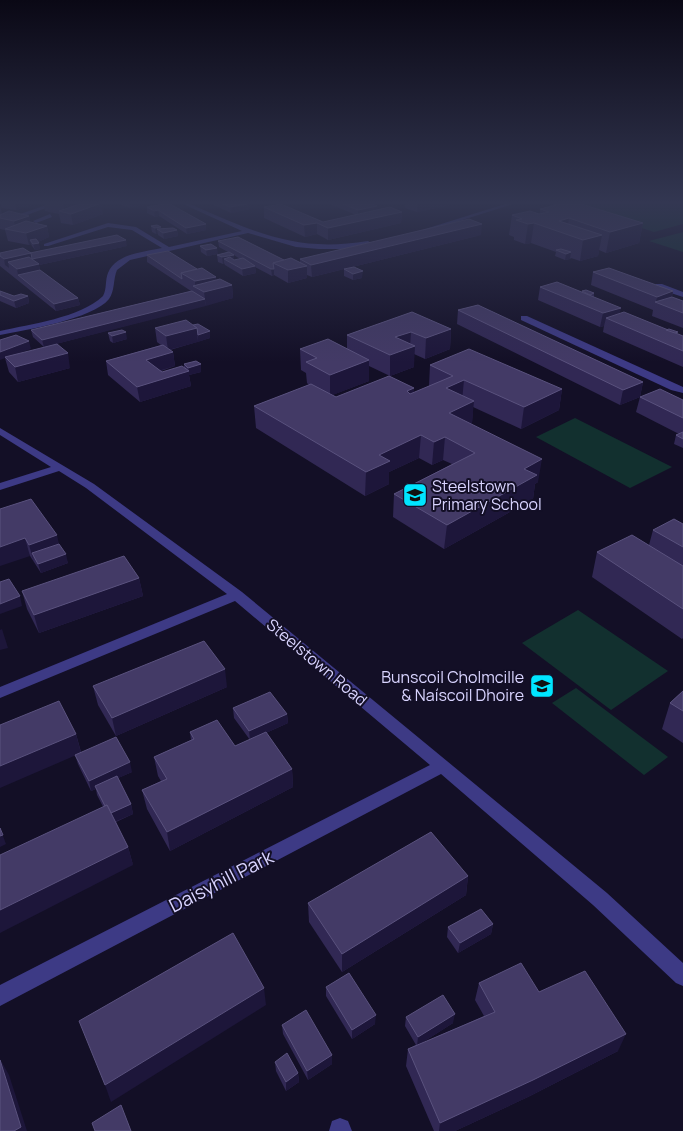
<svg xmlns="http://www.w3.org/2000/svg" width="683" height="1131" font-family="Manrope,sans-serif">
  <rect width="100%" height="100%" fill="#130f26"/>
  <g fill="#12302f">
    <path d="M 577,204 L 683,204 L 683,224 L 654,232 L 571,205 Z"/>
    <path d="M 683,232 L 683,252 L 649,241 Z"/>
    <path d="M 575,418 L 672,467 L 630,488 L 536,437 Z"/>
    <path d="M 578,610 L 668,671 L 611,710 L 522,643 Z"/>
    <path d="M 576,688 L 668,757 L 644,775 L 552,703 Z"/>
  </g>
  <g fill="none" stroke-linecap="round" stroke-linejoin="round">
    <g fill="#3d3a85" fill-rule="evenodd">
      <path d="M 49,204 L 54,205 L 0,225 L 0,221 Z"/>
      <path d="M 183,204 L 190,204 C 255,232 295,253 368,241 L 371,243 L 343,249 L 319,249 L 296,247 L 248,233 L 130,260 L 117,270 C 113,279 115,291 109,299 C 93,319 26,330 0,335 L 0,331 C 30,324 80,318 103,296 C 107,289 105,280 108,273 C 116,253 145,252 162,248 L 132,230 L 108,227 L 48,246 L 44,246 L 44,244 L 108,223 L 136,227 L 169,247 L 242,231 Z"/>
      <path d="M 505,204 L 513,204 L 424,232 L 419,231 Z"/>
      <path d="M 50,214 L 52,217 L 36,223 L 33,221 Z"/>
      <path d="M 656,284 L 662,284 L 683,292 L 683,297 L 656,288 Z"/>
      <path d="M 521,316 L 527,316 L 683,387 L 683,393 L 671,390 L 521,320 Z"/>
      <path d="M 0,428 L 94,484 L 242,592 L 607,893 L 683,963 L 683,986 L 676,983 L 593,905 L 441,774 L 0,1006 L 0,985 L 430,765 L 235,601 L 0,698 L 0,687 L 227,594 L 86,488 L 59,471 L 0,490 L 0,483 L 51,467 L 0,435 Z"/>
      <path d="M 340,1118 L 348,1121 L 352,1131 L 329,1131 L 332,1121 Z"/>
    </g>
  </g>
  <g fill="#312854" fill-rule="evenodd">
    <path d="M 1,204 L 35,204 L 16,210 L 2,208 Z"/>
    <path d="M 44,204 L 77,204 L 78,205 L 103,214 L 73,225 L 61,223 L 59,214 L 45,211 Z"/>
    <path d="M 120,204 L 150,204 L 130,208 Z"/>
    <path d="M 212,204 L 250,204 L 250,209 L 231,213 Z"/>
    <path d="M 330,204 L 372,204 L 377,206 L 377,210 L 402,212 L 401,223 L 328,240 L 317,234 L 305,237 L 264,218 L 264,207 L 323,222 L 356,215 Z"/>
    <path d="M 405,204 L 455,204 L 417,212 L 405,208 Z"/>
    <path d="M 551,204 L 643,223 L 639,243 L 606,253 L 599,250 L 598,256 L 580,261 L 571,258 L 570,259 L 565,260 L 555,256 L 556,252 L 531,243 L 525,244 L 514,240 L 514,237 L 509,235 L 512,215 L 540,214 L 540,209 L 551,206 Z"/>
    <path d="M 0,206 L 2,214 L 29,216 L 30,222 L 47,226 L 49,237 L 38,242 L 40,249 L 35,250 L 32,246 L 31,244 L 29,245 L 8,241 L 5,230 L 0,229 Z"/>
    <path d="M 147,207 L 206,224 L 206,230 L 187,234 L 159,216 L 155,217 L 147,213 Z"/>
    <path d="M 151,226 L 161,229 L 177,230 L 178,236 L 164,239 L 158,235 L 158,234 L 156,234 L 152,232 Z"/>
    <path d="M 481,235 L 312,277 L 307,275 L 307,278 L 288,283 L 274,275 L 272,276 L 255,267 L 256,273 L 243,276 L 225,265 L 224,263 L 223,264 L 218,262 L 217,255 L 228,252 L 219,247 L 218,241 L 284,260 L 300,262 L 300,259 ZM 234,255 L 240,259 L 234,260 Z"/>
    <path d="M 127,246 L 39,265 L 40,270 L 78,298 L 80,305 L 56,311 L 0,266 L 0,253 L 30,253 Z"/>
    <path d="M 200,246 L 218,254 L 207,256 L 201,252 Z"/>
    <path d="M 147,255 L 197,269 L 216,277 L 216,280 L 232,285 L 233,298 L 44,347 L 33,337 L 31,330 L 191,291 L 147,262 Z"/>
    <path d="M 344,269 L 362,278 L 353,280 L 344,276 Z"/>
    <path d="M 593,272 L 673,291 L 672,297 L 683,301 L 683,328 L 652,316 L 653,310 L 591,285 Z"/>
    <path d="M 540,287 L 594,293 L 594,297 L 619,314 L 683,336 L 683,367 L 603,332 L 604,326 L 600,327 L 538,300 Z"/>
    <path d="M 0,291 L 14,296 L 28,296 L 29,303 L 16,308 L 0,301 Z"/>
    <path d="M 458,310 L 643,382 L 640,397 L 683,400 L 683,448 L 674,444 L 676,435 L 679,434 L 636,412 L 640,397 L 620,405 L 457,324 Z"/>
    <path d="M 193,325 L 210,331 L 210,338 L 170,350 L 173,352 L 175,366 L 161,371 L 162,372 L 184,368 L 184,364 L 201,364 L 201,372 L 189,375 L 191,386 L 140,402 L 108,375 L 106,361 L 161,345 L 157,342 L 155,328 Z"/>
    <path d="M 451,329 L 450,349 L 425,359 L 414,354 L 414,367 L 390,376 L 369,366 L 369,381 L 332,395 L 336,397 L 414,388 L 413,393 L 429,386 L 430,365 L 562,389 L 559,410 L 521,429 L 473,407 L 472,423 L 470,424 L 538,482 L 535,484 L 533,499 L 444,549 L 393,517 L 394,494 L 452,464 L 443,460 L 432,465 L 419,458 L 389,472 L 389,484 L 365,496 L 256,428 L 254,406 L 309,385 L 307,383 L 306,373 L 301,370 L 300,349 L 347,349 L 347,335 Z"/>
    <path d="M 108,333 L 127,339 L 113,343 L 110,341 Z"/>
    <path d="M 31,349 L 13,355 L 70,368 L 18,382 L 9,372 L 5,358 Z"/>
    <path d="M 0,509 L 59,544 L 68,563 L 41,573 Z"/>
    <path d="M 683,524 L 683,638 L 682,639 L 592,577 L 597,552 L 649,545 L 653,530 Z"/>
    <path d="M 139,578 L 143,596 L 39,633 L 27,609 L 22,591 Z"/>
    <path d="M 93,686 L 227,687 L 116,736 L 98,705 Z"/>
    <path d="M 683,691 L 683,743 L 662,729 L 670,703 Z"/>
    <path d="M 233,708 L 287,714 L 288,723 L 266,733 L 292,769 L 293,787 L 170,851 L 147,809 L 142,790 L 161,781 L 158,776 L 154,757 L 191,740 L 190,732 L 235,746 L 250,740 L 234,718 Z"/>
    <path d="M 76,734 L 81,752 L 132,772 L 118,778 L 131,804 L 133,814 L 116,822 L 128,847 L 133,865 L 97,795 L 96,789 L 91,791 L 78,764 L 75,755 Z"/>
    <path d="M 468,876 L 466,895 L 342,972 L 309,922 L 308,903 Z"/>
    <path d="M 493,924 L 491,934 L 458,953 L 447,937 L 448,927 Z"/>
    <path d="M 479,983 L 539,992 L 618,1051 L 528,1097 L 455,1131 L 434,1131 L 406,1066 L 408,1049 L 416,1045 L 405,1026 L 406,1017 L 453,1023 L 420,1044 L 484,1016 L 475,1000 Z"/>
    <path d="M 326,987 L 375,1024 L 352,1039 L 326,996 Z"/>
    <path d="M 282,1025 L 332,1055 L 332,1064 L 308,1080 L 283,1034 Z"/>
    <path d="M 275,1062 L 298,1073 L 299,1082 L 286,1091 L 276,1071 Z"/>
  </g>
  <g fill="#1d163a">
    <path d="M 15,204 L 35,204 L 16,210 Z"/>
    <path d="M 63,204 L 78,204 L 79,210 L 65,213 Z"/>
    <path d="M 99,204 L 101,204 L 103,214 L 73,225 L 71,214 Z"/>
    <path d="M 129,204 L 150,204 L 130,208 Z"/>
    <path d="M 247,204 L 250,204 L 250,209 L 231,213 L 230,207 Z"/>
    <path d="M 417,204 L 455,204 L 417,212 Z"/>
    <path d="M 377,206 L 377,211 L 358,215 L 358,210 Z"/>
    <path d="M 158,210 L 159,216 L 155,217 L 154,211 Z"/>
    <path d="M 402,212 L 401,223 L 328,240 L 328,228 Z"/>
    <path d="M 29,216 L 31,227 L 16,231 L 14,221 Z"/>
    <path d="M 569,218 L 566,234 L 559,221 Z"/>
    <path d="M 317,223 L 317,234 L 305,237 L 304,225 Z"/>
    <path d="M 534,223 L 531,243 L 525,244 L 528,224 Z"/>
    <path d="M 643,223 L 639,243 L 606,253 L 610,232 Z"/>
    <path d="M 206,224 L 206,230 L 187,234 L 186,228 Z"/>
    <path d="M 482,224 L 481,235 L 312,277 L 311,265 Z"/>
    <path d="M 47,226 L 49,237 L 33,244 L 30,240 L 31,244 L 29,245 L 26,233 Z"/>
    <path d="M 161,227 L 162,232 L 157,229 L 158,234 L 156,234 L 155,228 Z"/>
    <path d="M 177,230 L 178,236 L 164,239 L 163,233 Z"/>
    <path d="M 602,235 L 598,256 L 580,261 L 583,240 Z"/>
    <path d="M 126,240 L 127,246 L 39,265 L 41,277 L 18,275 L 17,269 L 8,262 L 9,268 L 5,265 L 4,259 L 31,253 Z"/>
    <path d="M 39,243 L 40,249 L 35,250 L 33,244 Z"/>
    <path d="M 217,248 L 218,254 L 207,256 L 206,250 Z"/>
    <path d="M 571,252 L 570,259 L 565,260 L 566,254 Z"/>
    <path d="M 234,255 L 234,261 L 224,259 L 224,263 L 223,264 L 222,257 Z"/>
    <path d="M 255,266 L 256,273 L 243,276 L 242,269 Z"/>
    <path d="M 307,266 L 307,278 L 288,283 L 288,270 Z"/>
    <path d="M 271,269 L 274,269 L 274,275 L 272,276 Z"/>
    <path d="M 363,271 L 362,278 L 353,280 L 353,274 Z"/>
    <path d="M 216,277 L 217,289 L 232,285 L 233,298 L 206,306 L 204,292 L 195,287 L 195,281 Z"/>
    <path d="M 673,291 L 670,305 L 656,302 L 657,297 Z"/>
    <path d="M 28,296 L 29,303 L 16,308 L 14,301 Z"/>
    <path d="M 78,298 L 80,305 L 56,311 L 54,304 Z"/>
    <path d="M 205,299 L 206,306 L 44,347 L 42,340 Z"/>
    <path d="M 621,308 L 618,321 L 606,318 L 604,326 L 600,327 L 603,313 Z"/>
    <path d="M 197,328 L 198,342 L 168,350 L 166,336 Z"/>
    <path d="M 451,329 L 450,349 L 425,359 L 426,338 Z"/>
    <path d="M 210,331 L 210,338 L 198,342 L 198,335 Z"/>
    <path d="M 126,332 L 127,339 L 113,343 L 112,336 Z"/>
    <path d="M 411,332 L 410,348 L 415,346 L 414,367 L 390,376 L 390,355 L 395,337 Z"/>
    <path d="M 29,341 L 31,349 L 0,360 L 0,352 Z"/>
    <path d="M 173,352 L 175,366 L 148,374 L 146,360 Z"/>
    <path d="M 68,353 L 70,368 L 18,382 L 15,367 Z"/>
    <path d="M 369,360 L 369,381 L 330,396 L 330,375 Z"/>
    <path d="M 201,364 L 201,372 L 189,375 L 191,386 L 140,402 L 137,387 L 189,371 L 188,368 Z"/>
    <path d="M 464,380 L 462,401 L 446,388 Z"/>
    <path d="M 643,382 L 640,397 L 620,405 L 623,390 Z"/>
    <path d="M 414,388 L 413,409 L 407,391 Z"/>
    <path d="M 562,389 L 559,410 L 521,429 L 524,407 Z"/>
    <path d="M 474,401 L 472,423 L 447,435 L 449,413 Z"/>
    <path d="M 421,435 L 419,458 L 389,472 L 389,484 L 365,496 L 366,472 L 379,455 Z"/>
    <path d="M 445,437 L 443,460 L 432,465 L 434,442 Z"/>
    <path d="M 542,459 L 538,482 L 535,484 L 533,499 L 444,549 L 447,525 L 524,469 Z"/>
    <path d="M 57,535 L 61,553 L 32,553 L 34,562 L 29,545 Z"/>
    <path d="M 25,538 L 30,556 L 0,566 L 0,547 Z"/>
    <path d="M 66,554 L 68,563 L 41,573 L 38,564 Z"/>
    <path d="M 139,578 L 143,596 L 39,633 L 34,615 Z"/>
    <path d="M 20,596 L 22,606 L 0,614 L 0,604 Z"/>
    <path d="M 2,629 L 8,648 L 0,650 L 0,630 Z"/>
    <path d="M 225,669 L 227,687 L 116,736 L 112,718 Z"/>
    <path d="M 287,714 L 288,723 L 250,740 L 249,731 Z"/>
    <path d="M 76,734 L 81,753 L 0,788 L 0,766 Z"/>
    <path d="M 130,762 L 132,772 L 96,788 L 95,786 L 96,789 L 91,791 L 89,781 Z"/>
    <path d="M 292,769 L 293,787 L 170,851 L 167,832 Z"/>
    <path d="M 131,804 L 133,814 L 112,823 L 109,814 Z"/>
    <path d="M 0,828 L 6,844 L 0,847 Z"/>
    <path d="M 128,847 L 133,865 L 0,933 L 0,910 Z"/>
    <path d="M 468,876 L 466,895 L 342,972 L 342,954 Z"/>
    <path d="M 493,924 L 491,934 L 458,953 L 460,943 Z"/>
    <path d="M 264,988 L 266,1005 L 111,1102 L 105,1085 Z"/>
    <path d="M 455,1014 L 453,1023 L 417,1046 L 418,1037 Z"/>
    <path d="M 376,1015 L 375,1024 L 352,1039 L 352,1030 Z"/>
    <path d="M 626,1034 L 618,1051 L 528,1097 L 455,1131 L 439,1131 L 440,1123 Z"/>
    <path d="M 332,1055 L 332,1064 L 308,1080 L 307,1071 Z"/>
    <path d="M 0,1059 L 9,1075 L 27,1131 L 14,1131 Z"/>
    <path d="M 298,1073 L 299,1082 L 286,1091 L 286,1082 Z"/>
  </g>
  <g fill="#433a66" stroke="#5a527e">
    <path d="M 80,204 L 99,204 L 71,214 L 59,211 Z"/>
    <path d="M 165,204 L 170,204 L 206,224 L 186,228 L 158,210 L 154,211 L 147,207 Z"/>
    <path d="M 223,204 L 247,204 L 230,207 Z"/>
    <path d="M 281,204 L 323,222 L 390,207 L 402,212 L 328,228 L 317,223 L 304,225 L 264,207 Z"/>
    <path d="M 343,204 L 372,204 L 377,206 L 358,210 Z"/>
    <path d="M 553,204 L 581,204 L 643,223 L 610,232 L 569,218 L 559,221 L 602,235 L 583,240 L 534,223 L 528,224 L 516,220 L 522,219 L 512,215 L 530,211 L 539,214 L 549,212 L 540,209 L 556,205 Z"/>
    <path d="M 9,211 L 29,216 L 14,221 L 0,218 L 0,215 Z"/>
    <path d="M 469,219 L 482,224 L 311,265 L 300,259 Z"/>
    <path d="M 26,221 L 47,226 L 26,233 L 5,229 Z"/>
    <path d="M 157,225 L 161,227 L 155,228 L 151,226 Z"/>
    <path d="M 173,228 L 177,230 L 163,233 L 157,229 Z"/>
    <path d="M 117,235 L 126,240 L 32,259 L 31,253 L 30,253 Z"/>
    <path d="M 238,237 L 284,260 L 273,263 L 274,269 L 271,269 L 218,241 Z"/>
    <path d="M 36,239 L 39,243 L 33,244 L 30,240 Z"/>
    <path d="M 211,244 L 217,248 L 206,250 L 200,246 Z"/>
    <path d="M 23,248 L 31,253 L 4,259 L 0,256 L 0,253 Z"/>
    <path d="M 561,249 L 571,252 L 566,254 L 556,250 Z"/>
    <path d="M 168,251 L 197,269 L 181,273 L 182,279 L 147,255 Z"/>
    <path d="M 229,252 L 234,255 L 222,257 L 217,255 Z"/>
    <path d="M 29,257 L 39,264 L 17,269 L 8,262 Z"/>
    <path d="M 230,257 L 234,260 L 243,258 L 255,266 L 242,269 L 224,259 Z"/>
    <path d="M 291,258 L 307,266 L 288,270 L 273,263 Z"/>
    <path d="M 354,267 L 363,271 L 353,274 L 344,269 Z"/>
    <path d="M 202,268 L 216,277 L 195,281 L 181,273 Z"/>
    <path d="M 609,268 L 673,291 L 657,297 L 593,272 Z"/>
    <path d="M 40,270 L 78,298 L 54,304 L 18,275 Z"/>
    <path d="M 220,279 L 232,285 L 204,292 L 193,286 Z"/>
    <path d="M 557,282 L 621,308 L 603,313 L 540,287 Z"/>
    <path d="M 586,290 L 594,293 L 590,295 L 582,291 Z"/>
    <path d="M 0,291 L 14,296 L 21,294 L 28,296 L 14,301 L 0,295 Z"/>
    <path d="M 192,291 L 205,299 L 42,340 L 31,330 Z"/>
    <path d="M 672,297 L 683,301 L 683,313 L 655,302 Z"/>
    <path d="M 478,305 L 643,382 L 623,390 L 458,310 Z"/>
    <path d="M 412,312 L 451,329 L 426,338 L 411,332 L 395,337 L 415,346 L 390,355 L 347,335 Z"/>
    <path d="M 624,312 L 683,336 L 683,351 L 606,318 Z"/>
    <path d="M 186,320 L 197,328 L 166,336 L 155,328 Z"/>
    <path d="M 198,324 L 210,331 L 198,335 L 197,328 L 193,325 Z"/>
    <path d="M 669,329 L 678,332 L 675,333 L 666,330 Z"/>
    <path d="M 122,330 L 126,332 L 112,336 L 108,333 Z"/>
    <path d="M 16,335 L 29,341 L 0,352 L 0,340 Z"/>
    <path d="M 328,339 L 369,360 L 330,375 L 306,362 L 317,358 L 300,349 Z"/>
    <path d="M 57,344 L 68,353 L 15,367 L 5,357 Z"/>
    <path d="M 163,345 L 173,352 L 146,360 L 162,372 L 182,366 L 189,371 L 137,387 L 106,361 Z"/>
    <path d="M 469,349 L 562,389 L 524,407 L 464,380 L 446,388 L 474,401 L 449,413 L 542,459 L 524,469 L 537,475 L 447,525 L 394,494 L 475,453 L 445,437 L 434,442 L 421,435 L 379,455 L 390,461 L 366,472 L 254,406 L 311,384 L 336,397 L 389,376 L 414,388 L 407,391 L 410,394 L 453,376 L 430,365 Z"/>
    <path d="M 196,361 L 201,364 L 188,368 L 184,364 Z"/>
    <path d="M 660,389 L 683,400 L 683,418 L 640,397 Z"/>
    <path d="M 683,432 L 683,439 L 676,435 Z"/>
    <path d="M 31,499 L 57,535 L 29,545 L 25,538 L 0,547 L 0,509 Z"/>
    <path d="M 674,519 L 683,524 L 683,547 L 653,530 Z"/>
    <path d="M 632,535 L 683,566 L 683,609 L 597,552 Z"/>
    <path d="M 59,544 L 66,554 L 38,564 L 32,553 Z"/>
    <path d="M 124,556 L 139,578 L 34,615 L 22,591 Z"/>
    <path d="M 9,579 L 20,596 L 0,604 L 0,582 Z"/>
    <path d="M 204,641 L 225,669 L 112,718 L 93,686 Z"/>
    <path d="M 683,691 L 683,711 L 670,703 Z"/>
    <path d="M 270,692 L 287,714 L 249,731 L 233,708 Z"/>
    <path d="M 59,701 L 76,734 L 0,766 L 0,725 Z"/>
    <path d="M 217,720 L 235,746 L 266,732 L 292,769 L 167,832 L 142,790 L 167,779 L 154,757 L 194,739 L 190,732 Z"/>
    <path d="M 116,737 L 130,762 L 89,781 L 75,755 Z"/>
    <path d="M 117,776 L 131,804 L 111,813 L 107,805 L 105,806 L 95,786 Z"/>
    <path d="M 107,805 L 128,847 L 0,910 L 0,855 Z"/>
    <path d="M 0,828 L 3,835 L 0,836 Z"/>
    <path d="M 431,832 L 468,876 L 342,954 L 308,903 Z"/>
    <path d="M 481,909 L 493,924 L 460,943 L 448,927 Z"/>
    <path d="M 233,933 L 264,988 L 105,1085 L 79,1021 Z"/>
    <path d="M 521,963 L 539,992 L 585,971 L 626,1034 L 533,1080 L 440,1123 L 408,1049 L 495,1012 L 479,983 Z"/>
    <path d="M 349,973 L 376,1015 L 352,1030 L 326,987 Z"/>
    <path d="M 443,995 L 455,1014 L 418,1037 L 406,1017 Z"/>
    <path d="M 306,1010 L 332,1055 L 307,1071 L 282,1025 Z"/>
    <path d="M 287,1053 L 298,1073 L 286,1082 L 275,1062 Z"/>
    <path d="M 0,1060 L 21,1127 L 14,1131 L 0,1131 Z"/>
    <path d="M 121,1105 L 131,1131 L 95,1131 L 92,1123 Z"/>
  </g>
  <linearGradient id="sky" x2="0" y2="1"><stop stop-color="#0a0815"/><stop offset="0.56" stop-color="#333752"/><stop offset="1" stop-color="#333752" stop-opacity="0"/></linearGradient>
  <rect width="683" height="362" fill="url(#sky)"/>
  <defs>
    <symbol id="school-square" viewBox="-11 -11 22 22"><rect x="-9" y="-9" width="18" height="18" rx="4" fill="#00e5ff" stroke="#130f26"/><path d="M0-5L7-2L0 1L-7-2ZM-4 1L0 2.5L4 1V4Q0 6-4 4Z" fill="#111"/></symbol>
  </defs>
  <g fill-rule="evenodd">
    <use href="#school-square" x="401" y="481" width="28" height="28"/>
    <use href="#school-square" x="528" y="672" width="28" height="28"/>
  </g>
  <g text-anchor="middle" stroke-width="4" stroke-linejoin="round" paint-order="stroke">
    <g font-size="16" fill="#d9d4ff" stroke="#130f26" text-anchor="start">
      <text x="432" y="492">Steelstown<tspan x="432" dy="18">Primary School</tspan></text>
      <text x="524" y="683" text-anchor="end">Bunscoil Cholmcille<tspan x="524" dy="18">&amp; Naíscoil Dhoire</tspan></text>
    </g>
    <g font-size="16" fill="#d9d4ff" stroke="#130f26">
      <text transform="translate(317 662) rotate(40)" y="6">Steelstown Road</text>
    </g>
    <g font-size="19" fill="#d9d4ff" stroke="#130f26">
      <text transform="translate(221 881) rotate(-27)" y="7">Daisyhill Park</text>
    </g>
  </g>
</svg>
